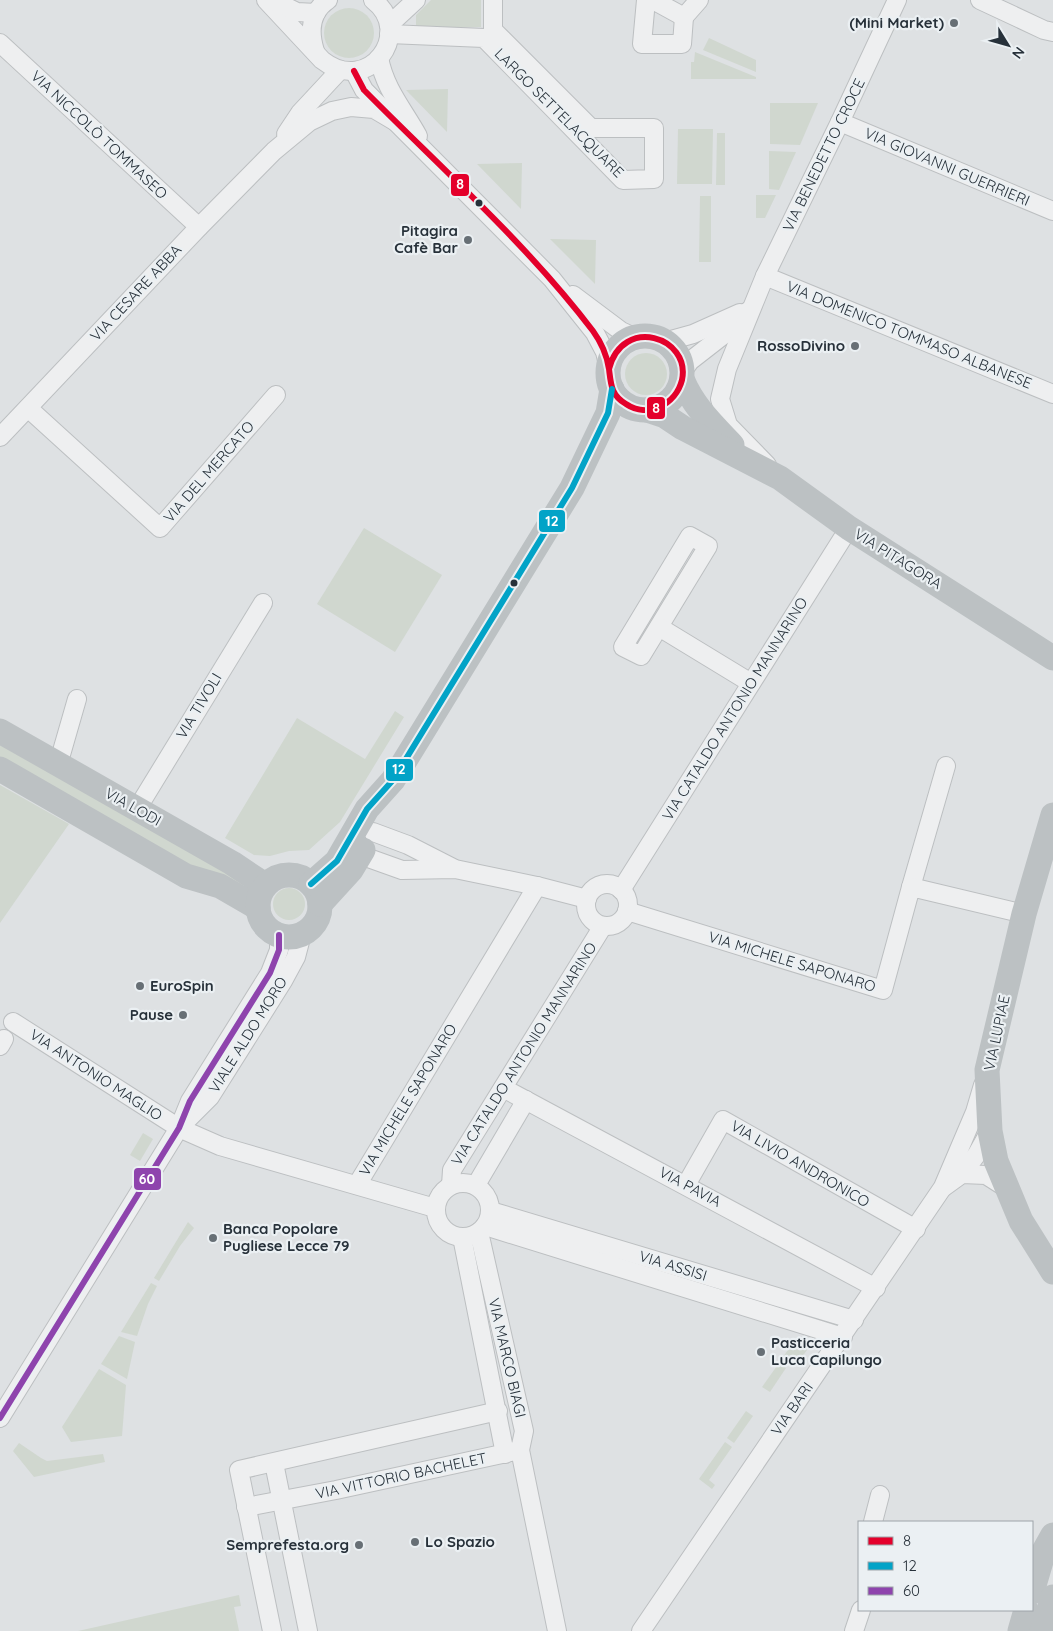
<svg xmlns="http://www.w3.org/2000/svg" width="1053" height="1631" font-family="Quicksand,sans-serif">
  <rect width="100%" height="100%" fill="#dee1e3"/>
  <g fill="#d0d7cf">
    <path d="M 431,0 L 481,0 L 481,27 L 416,28 L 416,15 Z"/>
    <circle cx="349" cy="33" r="25"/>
    <path d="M 709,38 L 756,60 L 756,72 L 703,50 Z"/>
    <path d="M 695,52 L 756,77 L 756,79 L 691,79 L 691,62 L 694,62 Z"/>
    <path d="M 448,89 L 447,132 L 406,90 Z"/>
    <path d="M 770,103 L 818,103 L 800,145 L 770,144 Z"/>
    <path d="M 678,129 L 713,129 L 712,184 L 677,184 Z"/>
    <path d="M 717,133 L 725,133 L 725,185 L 716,185 Z"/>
    <path d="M 769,151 L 796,152 L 779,190 L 769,189 Z"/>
    <path d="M 522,163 L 521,209 L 477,164 Z"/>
    <path d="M 756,195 L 776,195 L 765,218 L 756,218 Z"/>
    <path d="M 700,196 L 711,196 L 711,262 L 699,262 Z"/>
    <path d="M 550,239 L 596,240 L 595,284 Z"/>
    <circle cx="646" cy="374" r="21"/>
    <path d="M 364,528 L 442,575 L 395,652 L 317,604 Z"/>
    <path d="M 395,711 L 404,717 L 340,822 L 309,850 L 289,851 L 270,856 L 254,855 L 225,838 L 297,718 L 365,759 Z"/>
    <path d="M 0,741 L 253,888 L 200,872 L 0,759 Z"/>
    <path d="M 0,785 L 69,824 L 0,923 Z"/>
    <circle cx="289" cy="904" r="16"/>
    <path d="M 143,1133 L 153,1139 L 140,1161 L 130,1155 Z"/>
    <path d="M 188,1222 L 194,1228 L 180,1246 L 159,1281 L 154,1278 Z"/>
    <path d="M 151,1283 L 157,1286 L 148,1304 L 137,1336 L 121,1332 Z"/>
    <path d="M 119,1336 L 135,1342 L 127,1379 L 101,1364 Z"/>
    <path d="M 794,1341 L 806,1345 L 807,1350 L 797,1364 L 791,1361 L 789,1365 L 781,1360 Z"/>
    <path d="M 779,1363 L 786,1368 L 770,1392 L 762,1387 Z"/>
    <path d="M 99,1369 L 126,1385 L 122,1436 L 71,1442 L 62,1427 Z"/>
    <path d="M 746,1411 L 753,1416 L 734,1443 L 727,1438 Z"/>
    <path d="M 725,1442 L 732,1447 L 709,1480 L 715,1485 L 712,1489 L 699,1479 Z"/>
    <path d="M 19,1443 L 41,1458 L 47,1461 L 103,1454 L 105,1462 L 34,1477 L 13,1451 Z"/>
    <path d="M 239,1595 L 241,1606 L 234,1607 L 239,1631 L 78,1631 Z"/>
  </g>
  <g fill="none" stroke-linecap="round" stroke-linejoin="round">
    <defs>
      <g id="street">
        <path d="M 266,0 L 322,60 C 369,97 415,32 373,0"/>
        <path d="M 272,0 L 297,12 L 316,13"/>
        <path d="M 646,0 L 642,44 L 682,44 L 684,17"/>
        <path d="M 653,0 L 684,17 L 699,0"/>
        <path d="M 980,0 L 1044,30 L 1053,32"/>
        <path d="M 389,25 L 416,0"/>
        <path d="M 389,34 L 484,38 L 623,180 L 654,179 L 654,128 L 591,128 L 493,30 L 493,0"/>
        <path d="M 0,43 L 199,227"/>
        <path d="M 315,51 C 309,32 310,12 328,0"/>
        <path d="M 379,58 C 385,89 403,109 418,136"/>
        <path d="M 354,71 L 364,90 L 552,279 L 595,333 L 605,352 L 609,369"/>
        <path d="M 840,122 L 1053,211"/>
        <path d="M 286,134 L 300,113 L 340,70"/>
        <path d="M 765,276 L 1053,394"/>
        <path d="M 573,295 L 621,331 L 636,338"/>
        <path d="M 664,342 L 693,334 L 740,313"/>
        <path d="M 682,372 L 690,361 L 726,333 L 748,311"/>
        <path d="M 28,408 L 160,528 L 276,395"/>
        <path d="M 0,437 L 199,227 L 274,151 L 309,122 L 332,111 L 351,107 L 374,109 L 396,122"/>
        <path d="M 767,465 L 728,425 L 720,399 L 727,369 L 765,276 L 840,122 L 897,0"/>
        <path d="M 690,536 L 708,546 L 641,656 L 623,647 Z"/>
        <path d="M 659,627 L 751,683"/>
        <path d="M 58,765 L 77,699"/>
        <path d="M 137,809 L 263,603"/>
        <path d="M 373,832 L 408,845 L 453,868"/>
        <path d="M 360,855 L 402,870 L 455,869 L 537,886 L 587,899"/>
        <circle cx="607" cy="905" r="21"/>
        <path d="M 911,887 L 946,766"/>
        <path d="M 621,890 L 849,528"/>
        <path d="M 627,911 L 883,990 L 911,887 L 1024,914"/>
        <path d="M 13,1022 L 179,1128 L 220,1146 L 435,1208"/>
        <path d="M 0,1046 L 4,1039"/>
        <path d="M 503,1088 L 876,1288"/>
        <path d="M 187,1120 L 210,1097 L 283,981 L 296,957 L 302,934"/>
        <path d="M 962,1174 L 977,1154 L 990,1131"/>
        <circle cx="463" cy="1210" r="27"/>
        <path d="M 357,1185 L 537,886"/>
        <path d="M 451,1185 L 452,1170 L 603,926"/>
        <path d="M 476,1185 L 526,1100"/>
        <path d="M 686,1185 L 723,1120 L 916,1229"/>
        <path d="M 944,1187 L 962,1174 L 986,1175 L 1008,1189"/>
        <path d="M 491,1211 L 854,1320"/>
        <path d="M 485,1226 L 843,1337"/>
        <path d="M 479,1232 L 524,1431 L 520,1450 L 557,1631"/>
        <path d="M 462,1237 L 505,1454"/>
        <path d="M 0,1418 L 179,1128 L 190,1101 L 270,973 L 279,950 L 279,935"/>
        <path d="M 274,1463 L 308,1631"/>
        <path d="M 246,1507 L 336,1490 L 520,1450"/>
        <path d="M 873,1522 L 880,1495"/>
        <path d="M 272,1631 L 239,1470 L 498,1411"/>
        <path d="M 641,1631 L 943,1187 L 975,1112 L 983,1085"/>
        <path d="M 854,1631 L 861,1610"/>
      </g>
    </defs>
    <use href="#street" stroke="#bcbfc1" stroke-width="20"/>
    <use href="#street" stroke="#eeeff0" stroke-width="18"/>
    <g stroke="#bcc1c3" stroke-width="25">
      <circle cx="645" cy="373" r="37"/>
      <path d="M 682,379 C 693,406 712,424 732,445"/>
      <path d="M 647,410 L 665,416 L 683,428 L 780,478 L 849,528 L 1053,658"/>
      <path d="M 0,731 L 232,863 L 265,885"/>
      <path d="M 0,769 L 186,876 L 220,886 L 258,908"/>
      <path d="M 1053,815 L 1024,914 L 987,1070 L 990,1131 L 996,1161 L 1021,1221 L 1053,1272"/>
      <circle cx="289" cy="906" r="31"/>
      <path d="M 311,884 L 337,861 L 367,809 L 393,780 L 572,488 L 608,413 L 612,389"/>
      <path d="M 320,904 L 351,870 L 363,850"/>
      <path d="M 1032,1592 L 1044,1551 L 1053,1535"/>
      <path d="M 1020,1631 L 1026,1610"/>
      <path d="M 1042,1631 L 1053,1597"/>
    </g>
    <defs>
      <path id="bus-1" d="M 354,71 L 364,90 C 442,169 526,243 593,331 C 601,342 607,356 609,369 C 611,385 611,395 626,404 C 648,419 676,404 682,380 C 691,337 623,315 609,369"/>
      <path id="bus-2" d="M 311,884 L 337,861 L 367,809 L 393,780 L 572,488 L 608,413 L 612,389"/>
      <path id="bus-3" d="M 0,1418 L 179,1128 L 190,1101 L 270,973 L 279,950 L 279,935"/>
    </defs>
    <use href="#bus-1" stroke="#ebf0f3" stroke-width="10"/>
    <use href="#bus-2" stroke="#ebf0f3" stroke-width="10"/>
    <use href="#bus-3" stroke="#ebf0f3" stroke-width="10"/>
    <use href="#bus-1" stroke="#e4002b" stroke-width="6"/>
    <use href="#bus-2" stroke="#02a3c7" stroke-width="6"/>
    <use href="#bus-3" stroke="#8e44ad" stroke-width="6"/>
  </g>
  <g fill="#676f75" stroke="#ebf0f3" stroke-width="2">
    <circle cx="954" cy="23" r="5"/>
    <circle cx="468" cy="240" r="5"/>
    <circle cx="855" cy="346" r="5"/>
    <circle cx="140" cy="986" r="5"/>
    <circle cx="183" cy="1015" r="5"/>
    <circle cx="213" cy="1238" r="5"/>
    <circle cx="761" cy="1352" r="5"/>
    <circle cx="415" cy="1542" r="5"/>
    <circle cx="359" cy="1545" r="5"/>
  </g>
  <g fill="#27313a" stroke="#ebf0f3" stroke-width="2">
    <circle cx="479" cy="203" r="4.5"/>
    <circle cx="514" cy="583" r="4.5"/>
  </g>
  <g text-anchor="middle" stroke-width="4.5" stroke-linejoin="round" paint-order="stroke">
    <g font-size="15" font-weight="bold" fill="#27313a" stroke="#ebf0f3" text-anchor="end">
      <text x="944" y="28">(Mini Market)</text>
      <text x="458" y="236">Pitagira<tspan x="458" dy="17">Cafè Bar</tspan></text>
      <text x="845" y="351">RossoDivino</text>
      <text x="150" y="991" text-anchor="start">EuroSpin</text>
      <text x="173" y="1020">Pause</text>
      <text x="223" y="1234" text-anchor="start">Banca Popolare<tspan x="223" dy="17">Pugliese Lecce 79</tspan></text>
      <text x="771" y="1348" text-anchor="start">Pasticceria<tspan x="771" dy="17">Luca Capilungo</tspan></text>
      <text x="425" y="1547" text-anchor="start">Lo Spazio</text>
      <text x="349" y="1550">Semprefesta.org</text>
    </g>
    <g font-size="15" fill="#27313a" stroke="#ebf0f3">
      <text transform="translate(559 113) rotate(45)" y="5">LARGO SETTELACQUARE</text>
      <text transform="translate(99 135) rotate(43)" y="5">VIA NICCOLÒ TOMMASEO</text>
      <text transform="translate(824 155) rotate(-64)" y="5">VIA BENEDETTO CROCE</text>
      <text transform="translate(947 167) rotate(23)" y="5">VIA GIOVANNI GUERRIERI</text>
      <text transform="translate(136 293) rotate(-47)" y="5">VIA CESARE ABBA</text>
      <text transform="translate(909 335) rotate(22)" y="5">VIA DOMENICO TOMMASO ALBANESE</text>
      <text transform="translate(209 472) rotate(-49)" y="5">VIA DEL MERCATO</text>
      <text transform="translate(898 559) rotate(32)" y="5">VIA PITAGORA</text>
      <text transform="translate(199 706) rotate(-59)" y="5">VIA TIVOLI</text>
      <text transform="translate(735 709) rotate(-58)" y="5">VIA CATALDO ANTONIO MANNARINO</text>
      <text transform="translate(133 807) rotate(29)" y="5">VIA LODI</text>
      <text transform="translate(792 962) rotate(17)" y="5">VIA MICHELE SAPONARO</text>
      <text transform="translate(997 1033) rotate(-78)" y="5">VIA LUPIAE</text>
      <text transform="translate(248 1035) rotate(-58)" y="5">VIALE ALDO MORO</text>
      <text transform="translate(524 1054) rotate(-58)" y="5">VIA CATALDO ANTONIO MANNARINO</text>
      <text transform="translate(96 1075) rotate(33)" y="5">VIA ANTONIO MAGLIO</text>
      <text transform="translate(408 1100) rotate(-59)" y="5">VIA MICHELE SAPONARO</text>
      <text transform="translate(800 1164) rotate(30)" y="5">VIA LIVIO ANDRONICO</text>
      <text transform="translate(690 1187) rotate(28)" y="5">VIA PAVIA</text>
      <text transform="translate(673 1266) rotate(17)" y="5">VIA ASSISI</text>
      <text transform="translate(507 1358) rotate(77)" y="5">VIA MARCO BIAGI</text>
      <text transform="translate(792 1409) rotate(-55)" y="5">VIA BARI</text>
      <text transform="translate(401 1476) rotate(-12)" y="5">VIA VITTORIO BACHELET</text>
    </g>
  </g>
  <g stroke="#ebf0f3" stroke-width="2">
    <rect x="450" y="173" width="20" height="24" rx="5" fill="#e4002b"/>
    <rect x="646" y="396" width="20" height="24" rx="5" fill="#e4002b"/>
    <rect x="538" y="509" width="28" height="24" rx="5" fill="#02a3c7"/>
    <rect x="385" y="758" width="29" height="24" rx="5" fill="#02a3c7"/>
    <rect x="133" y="1167" width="29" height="24" rx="5" fill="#8e44ad"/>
  </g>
  <g font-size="14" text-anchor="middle" font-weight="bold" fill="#fff">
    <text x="460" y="189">8</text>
    <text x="656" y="413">8</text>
    <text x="552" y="526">12</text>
    <text x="399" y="774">12</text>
    <text x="147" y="1184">60</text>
  </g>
  <rect x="858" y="1521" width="175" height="90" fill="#ebf0f3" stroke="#9da4a9"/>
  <rect x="868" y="1537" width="25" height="8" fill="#e4002b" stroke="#9da4a9"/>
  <text x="903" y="1546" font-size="15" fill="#27313a">8</text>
  <rect x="868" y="1562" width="25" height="8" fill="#02a3c7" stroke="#9da4a9"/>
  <text x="903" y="1571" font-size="15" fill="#27313a">12</text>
  <rect x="868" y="1587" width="25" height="8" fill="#8e44ad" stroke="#9da4a9"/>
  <text x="903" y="1596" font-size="15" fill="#27313a">60</text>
  <g transform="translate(1008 45) rotate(127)" stroke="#ebf0f3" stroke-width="4" paint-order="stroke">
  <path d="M0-4L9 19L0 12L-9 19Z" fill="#27313a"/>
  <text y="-8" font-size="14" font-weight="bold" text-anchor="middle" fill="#27313a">N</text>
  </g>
</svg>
